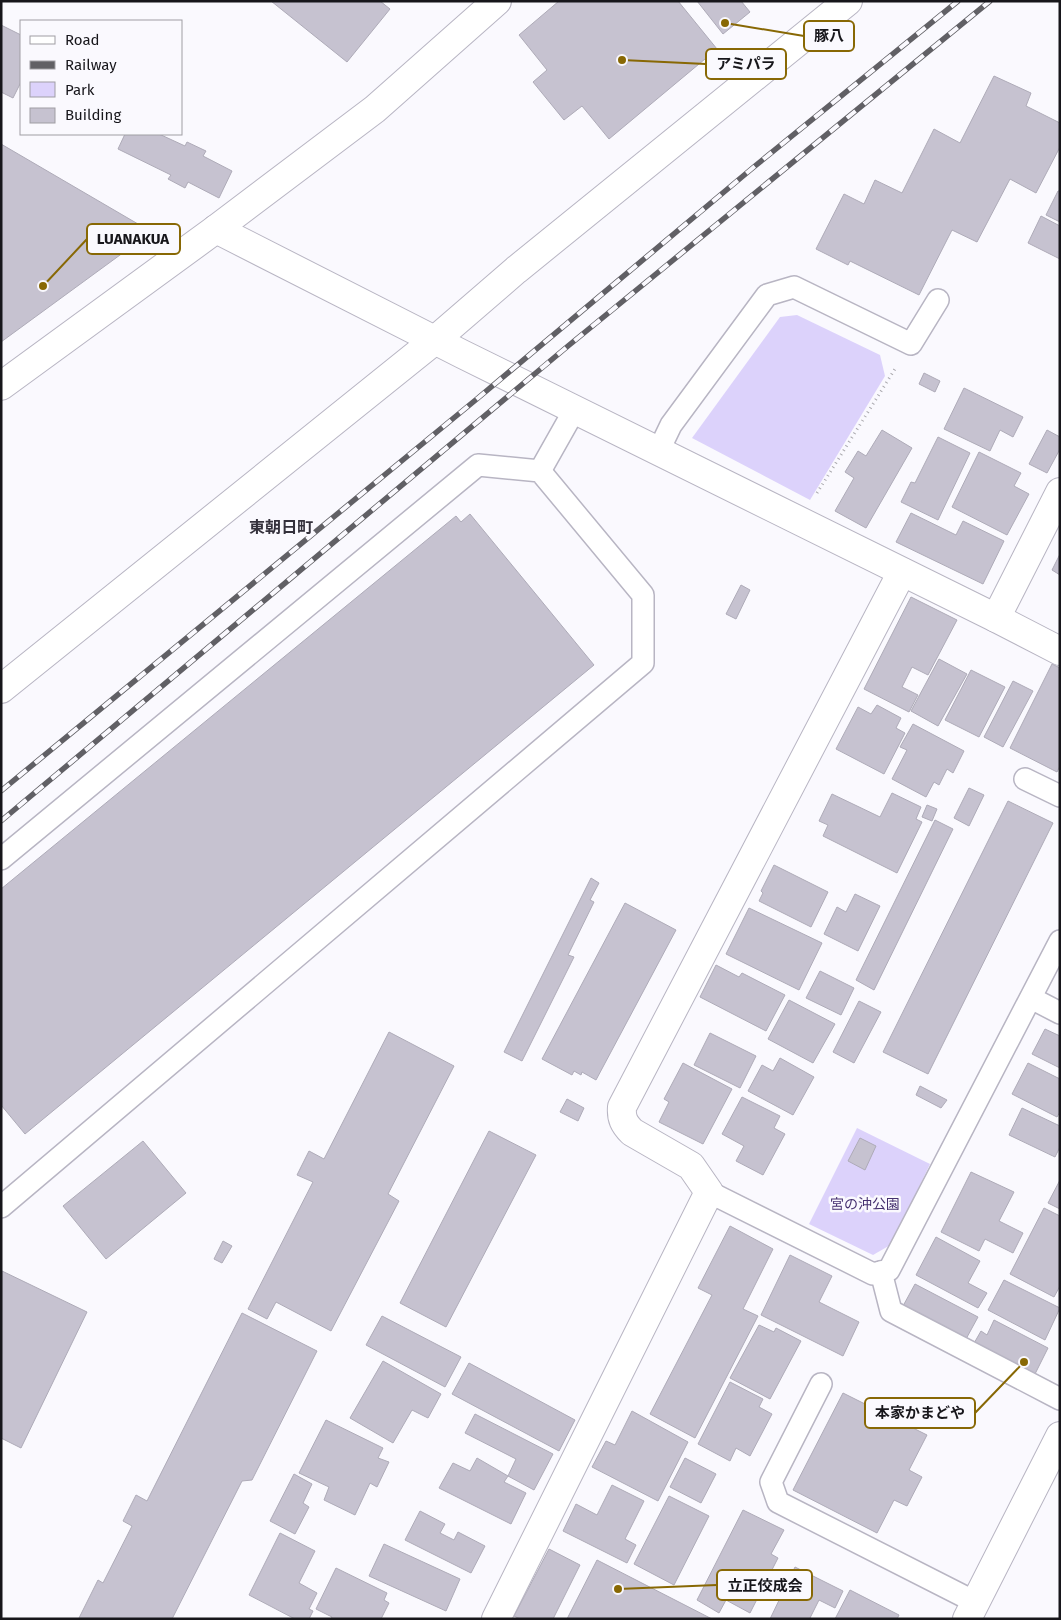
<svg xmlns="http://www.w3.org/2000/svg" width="1061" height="1620" font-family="'Fira Sans','Noto Sans JP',sans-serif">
  <rect width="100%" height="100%" fill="#faf9fe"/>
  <g fill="#dcd2fb">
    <path d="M 797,315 L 880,355 L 885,376 L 810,500 L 692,438 L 780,317 Z"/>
    <path d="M 857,1128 L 930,1164 L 892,1244 L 873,1255 L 809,1224 Z"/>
  </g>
  <g fill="#c6c2d0" stroke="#aeabb8">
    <path d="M 271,1 L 380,1 L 390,9 L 347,62 Z"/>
    <path d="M 559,1 L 678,1 L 717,49 L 609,139 L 582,106 L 564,120 L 533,82 L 547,70 L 519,35 Z"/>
    <path d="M 697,1 L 741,1 L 750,12 L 723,34 Z"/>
    <path d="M 1,25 L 21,35 L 21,82 L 13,98 L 1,92 Z"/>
    <path d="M 994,76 L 1031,93 L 1026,106 L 1060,123 L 1060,147 L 1036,193 L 1010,179 L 977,242 L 952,230 L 919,295 L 850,261 L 848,265 L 816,249 L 844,194 L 864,204 L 875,180 L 902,193 L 934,129 L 960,143 Z"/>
    <path d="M 125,134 L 159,134 L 185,146 L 187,142 L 206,151 L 203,156 L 232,171 L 219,198 L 188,182 L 185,188 L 168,179 L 171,175 L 118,149 Z"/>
    <path d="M 1,144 L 138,224 L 146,236 L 1,342 Z"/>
    <path d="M 1058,191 L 1060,191 L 1060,222 L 1046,215 Z"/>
    <path d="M 1041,216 L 1060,226 L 1060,259 L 1028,243 Z"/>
    <path d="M 924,373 L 940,381 L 935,392 L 919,384 Z"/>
    <path d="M 964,388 L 1023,417 L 1013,437 L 1000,430 L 990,451 L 944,429 Z"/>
    <path d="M 882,430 L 912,448 L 866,528 L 835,511 L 854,478 L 845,472 L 858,451 L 866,456 Z"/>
    <path d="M 1047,430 L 1060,437 L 1060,449 L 1047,473 L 1029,464 Z"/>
    <path d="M 938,437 L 970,453 L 938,520 L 901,502 L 911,482 L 915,483 Z"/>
    <path d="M 979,452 L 1021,473 L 1014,486 L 1029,494 L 1007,535 L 952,507 Z"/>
    <path d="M 911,513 L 956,535 L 963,521 L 1004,541 L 983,584 L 896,542 Z"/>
    <path d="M 470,514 L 594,665 L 25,1134 L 1,1105 L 1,889 L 456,516 L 461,522 Z"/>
    <path d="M 1060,554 L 1060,575 L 1052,570 Z"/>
    <path d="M 741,585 L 750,590 L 736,619 L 726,614 Z"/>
    <path d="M 911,597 L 957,620 L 928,675 L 912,667 L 902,687 L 918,695 L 909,712 L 864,689 Z"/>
    <path d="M 939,659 L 967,674 L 938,726 L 911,711 Z"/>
    <path d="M 1052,664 L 1060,668 L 1060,766 L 1057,772 L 1010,748 Z"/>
    <path d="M 971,670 L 1005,687 L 979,737 L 945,720 Z"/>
    <path d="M 1013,681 L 1033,691 L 1003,747 L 984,737 Z"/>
    <path d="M 877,705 L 901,718 L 896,728 L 905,733 L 884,774 L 836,749 L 858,707 L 871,714 Z"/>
    <path d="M 913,724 L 964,751 L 953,773 L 947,769 L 939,785 L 934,782 L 926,797 L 892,779 L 907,750 L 900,747 Z"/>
    <path d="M 969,788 L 984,795 L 969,826 L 954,818 Z"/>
    <path d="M 892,793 L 921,807 L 916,819 L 922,822 L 897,873 L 823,836 L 828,825 L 819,821 L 832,794 L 880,817 Z"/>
    <path d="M 1008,801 L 1053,823 L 928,1074 L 883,1052 Z"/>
    <path d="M 927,805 L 937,809 L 932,821 L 922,817 Z"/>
    <path d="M 935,820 L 953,829 L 874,990 L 856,980 Z"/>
    <path d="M 774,865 L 828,892 L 811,927 L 759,901 L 763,893 L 761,891 Z"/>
    <path d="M 591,878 L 599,883 L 590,900 L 594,902 L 568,955 L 574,957 L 522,1061 L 504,1052 Z"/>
    <path d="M 855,894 L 880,906 L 858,951 L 824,934 L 837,907 L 846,912 Z"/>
    <path d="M 625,903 L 676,930 L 596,1080 L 582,1072 L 581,1075 L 574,1071 L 572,1075 L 542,1059 Z"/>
    <path d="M 749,908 L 822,943 L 799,990 L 726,954 Z"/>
    <path d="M 716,965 L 739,977 L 742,973 L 785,995 L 766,1031 L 700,997 Z"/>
    <path d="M 820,971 L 854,988 L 841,1015 L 806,998 Z"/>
    <path d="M 789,1000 L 835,1024 L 813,1063 L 768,1039 Z"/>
    <path d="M 859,1001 L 881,1012 L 854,1063 L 833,1052 Z"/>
    <path d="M 1045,1029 L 1060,1036 L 1060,1068 L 1032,1054 Z"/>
    <path d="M 389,1032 L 454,1066 L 388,1194 L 399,1201 L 331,1331 L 276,1302 L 267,1319 L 248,1309 L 313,1182 L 297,1175 L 309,1151 L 324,1159 Z"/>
    <path d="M 710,1033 L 756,1056 L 740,1088 L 694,1065 Z"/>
    <path d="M 780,1058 L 814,1077 L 793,1115 L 748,1091 L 762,1065 L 773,1071 Z"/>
    <path d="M 683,1063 L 732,1089 L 703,1144 L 659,1122 L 669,1102 L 664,1099 Z"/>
    <path d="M 1028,1063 L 1060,1079 L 1060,1112 L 1057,1117 L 1012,1094 Z"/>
    <path d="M 920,1086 L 947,1100 L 941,1108 L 916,1095 Z"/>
    <path d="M 742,1097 L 780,1116 L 774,1128 L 785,1134 L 763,1175 L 736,1161 L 744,1146 L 722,1134 Z"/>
    <path d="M 567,1099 L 584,1108 L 578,1121 L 560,1112 Z"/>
    <path d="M 1022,1108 L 1060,1126 L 1060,1147 L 1055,1157 L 1009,1135 Z"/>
    <path d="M 489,1131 L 536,1155 L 446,1327 L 400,1303 Z"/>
    <path d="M 860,1138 L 876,1146 L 865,1170 L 848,1161 Z"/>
    <path d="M 143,1141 L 186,1193 L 106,1259 L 63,1206 Z"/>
    <path d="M 971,1172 L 1014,1192 L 999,1221 L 1023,1233 L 1013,1253 L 985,1239 L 979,1251 L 941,1232 Z"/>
    <path d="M 1060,1180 L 1060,1209 L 1048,1203 Z"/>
    <path d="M 1044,1208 L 1060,1216 L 1060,1286 L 1054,1297 L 1010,1274 Z"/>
    <path d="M 730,1226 L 773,1249 L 743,1309 L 758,1316 L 695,1438 L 650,1414 L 712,1295 L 698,1288 Z"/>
    <path d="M 936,1237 L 980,1261 L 968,1283 L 987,1293 L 978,1308 L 916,1275 Z"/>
    <path d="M 223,1241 L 232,1246 L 222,1263 L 214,1259 Z"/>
    <path d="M 790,1255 L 832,1276 L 819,1302 L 859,1322 L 843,1356 L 761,1315 Z"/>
    <path d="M 2,1271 L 87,1312 L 21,1448 L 1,1438 Z"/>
    <path d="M 1004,1280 L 1060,1308 L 1045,1340 L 988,1310 Z"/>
    <path d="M 915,1284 L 978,1317 L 966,1339 L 903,1306 Z"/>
    <path d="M 242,1313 L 317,1351 L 252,1480 L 242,1481 L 172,1619 L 79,1618 L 98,1580 L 103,1583 L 132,1526 L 123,1521 L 136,1495 L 147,1501 Z"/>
    <path d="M 382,1316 L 461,1357 L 445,1387 L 366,1345 Z"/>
    <path d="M 994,1320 L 1048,1348 L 1034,1376 L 973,1345 L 981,1331 L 987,1335 Z"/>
    <path d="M 759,1325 L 774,1332 L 776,1328 L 801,1341 L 770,1399 L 730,1378 Z"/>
    <path d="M 383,1361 L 441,1394 L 428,1418 L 412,1410 L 393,1443 L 350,1418 Z"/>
    <path d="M 469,1363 L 575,1420 L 559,1451 L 452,1394 Z"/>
    <path d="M 730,1382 L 763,1399 L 759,1407 L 772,1414 L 750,1456 L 736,1448 L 730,1461 L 698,1444 Z"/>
    <path d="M 843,1393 L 927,1435 L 909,1470 L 922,1477 L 907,1506 L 894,1500 L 877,1533 L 793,1490 Z"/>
    <path d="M 632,1411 L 688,1442 L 658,1501 L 592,1467 L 606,1441 L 615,1445 Z"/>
    <path d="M 475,1414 L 553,1454 L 534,1490 L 508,1476 L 516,1459 L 465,1433 Z"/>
    <path d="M 326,1420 L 383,1448 L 378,1458 L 389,1462 L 377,1487 L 370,1483 L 355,1515 L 324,1500 L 329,1487 L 299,1473 Z"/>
    <path d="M 477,1458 L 508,1476 L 504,1482 L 526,1493 L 511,1524 L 439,1488 L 453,1463 L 470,1471 Z"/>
    <path d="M 685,1458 L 716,1474 L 701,1503 L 670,1487 Z"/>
    <path d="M 294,1474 L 312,1484 L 303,1503 L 309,1507 L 295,1534 L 270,1521 Z"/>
    <path d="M 612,1485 L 644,1501 L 625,1539 L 636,1545 L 627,1563 L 563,1531 L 576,1504 L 597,1515 Z"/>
    <path d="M 669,1496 L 709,1516 L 674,1585 L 634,1564 Z"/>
    <path d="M 743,1510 L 784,1530 L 771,1554 L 778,1558 L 750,1613 L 726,1600 L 719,1613 L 697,1600 Z"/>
    <path d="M 420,1511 L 445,1524 L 440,1533 L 454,1540 L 458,1532 L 485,1546 L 471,1573 L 405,1540 Z"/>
    <path d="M 280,1533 L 315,1551 L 299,1583 L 317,1593 L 309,1609 L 313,1611 L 309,1619 L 295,1619 L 249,1595 Z"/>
    <path d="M 384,1544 L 460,1579 L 446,1611 L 369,1576 Z"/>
    <path d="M 549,1549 L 580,1565 L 553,1619 L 520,1619 L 514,1616 Z"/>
    <path d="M 597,1560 L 712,1619 L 567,1619 Z"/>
    <path d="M 795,1567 L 843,1591 L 835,1608 L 819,1600 L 810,1618 L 813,1619 L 770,1619 Z"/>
    <path d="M 336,1568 L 387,1593 L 384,1600 L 389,1603 L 381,1619 L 331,1619 L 332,1617 L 316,1609 Z"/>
    <path d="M 850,1590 L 899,1615 L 897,1619 L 835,1619 Z"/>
  </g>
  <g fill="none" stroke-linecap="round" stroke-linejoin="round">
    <defs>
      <g id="lane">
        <path d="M 659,450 L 671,425 L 767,295 L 794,287 L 911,344 L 938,300"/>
        <path d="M 540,471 L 575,409"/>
        <path d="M 1025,779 L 1060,796"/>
        <path d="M 1,859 L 478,465 L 540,471 L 643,595 L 643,663 L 1,1207"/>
        <path d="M 1031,998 L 1060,1013"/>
        <path d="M 709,1192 L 873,1274 L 889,1270 L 1060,941"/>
        <path d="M 881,1272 L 891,1311 L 1060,1399"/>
        <path d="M 821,1384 L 771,1482 L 778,1502 L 975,1602"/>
      </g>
      <g id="street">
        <path d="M 216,229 L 462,354 L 996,618 L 1060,651"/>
        <path d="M 1,386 L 216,229 L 375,109 L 497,1"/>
        <path d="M 996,618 L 1060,492"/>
        <path d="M 496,1619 L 709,1192 L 691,1166 L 632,1132 C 624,1124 621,1118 622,1107 L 902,572"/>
      </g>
      <g id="secondary">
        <path d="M 1,689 L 435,340 L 516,270 L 848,1"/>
        <path d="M 967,1619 L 1060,1436"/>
      </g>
    </defs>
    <use href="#lane" stroke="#b8b5c3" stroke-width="24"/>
    <use href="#street" stroke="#b8b5c3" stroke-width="30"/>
    <use href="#secondary" stroke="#b8b5c3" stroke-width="30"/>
    <path stroke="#aaa9ae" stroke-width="3" stroke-dasharray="1 4" stroke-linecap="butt" d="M 817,493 L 895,369"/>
    <use href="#lane" stroke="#fff" stroke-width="21"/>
    <use href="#street" stroke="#fff" stroke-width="28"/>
    <use href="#secondary" stroke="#fff" stroke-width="28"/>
    <defs>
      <g id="rail">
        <path d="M 1,791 L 478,398 L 755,166 L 958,1"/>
        <path d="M 1,821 L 568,346 L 990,1"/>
      </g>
    </defs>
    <use href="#rail" stroke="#616065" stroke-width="5.5"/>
    <use href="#rail" stroke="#faf9fe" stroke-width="4" stroke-dasharray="11" stroke-linecap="butt"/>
  </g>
  <g text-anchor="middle" stroke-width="5" stroke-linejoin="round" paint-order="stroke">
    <g font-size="14" fill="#45306f" stroke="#faf9fe">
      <text x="865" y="1209">宮の沖公園</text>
    </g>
    <g font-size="16" font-weight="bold" fill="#34313c" stroke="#faf9fe">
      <text x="281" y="533">東朝日町</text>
    </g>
  </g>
  <path fill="none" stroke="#886804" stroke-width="2" d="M725 23L804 36M622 60L706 64M43 286L87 239M1024 1362L975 1413M618 1589L717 1585"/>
  <g fill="#886804" stroke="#faf9fe" stroke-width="2">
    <circle cx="725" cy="23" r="5"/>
    <circle cx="622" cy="60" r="5"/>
    <circle cx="43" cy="286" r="5"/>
    <circle cx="1024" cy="1362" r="5"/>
    <circle cx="618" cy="1589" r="5"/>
  </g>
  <g fill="#faf9fe" stroke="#886804" stroke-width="2">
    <rect x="804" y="21" width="50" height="30" rx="5"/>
    <rect x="706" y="49" width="80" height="30" rx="5"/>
    <rect x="87" y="224" width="93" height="30" rx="5"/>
    <rect x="865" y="1398" width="110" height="30" rx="5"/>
    <rect x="717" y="1570" width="95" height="30" rx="5"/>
  </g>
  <g font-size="15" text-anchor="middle" font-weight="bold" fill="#17161b">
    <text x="829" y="41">豚八</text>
    <text x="746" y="69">アミパラ</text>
    <text x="133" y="244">LUANAKUA</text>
    <text x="920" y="1418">本家かまどや</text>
    <text x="765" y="1591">立正佼成会</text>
  </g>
  <rect width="1061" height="1620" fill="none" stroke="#17161b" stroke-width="5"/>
  <rect x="20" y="20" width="162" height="115" fill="#faf9fe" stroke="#9f9ea3"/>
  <rect x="30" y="36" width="25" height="8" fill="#ffffff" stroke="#9f9ea3"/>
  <text x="65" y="45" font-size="15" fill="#17161b">Road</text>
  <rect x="30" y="61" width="25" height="8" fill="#616065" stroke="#9f9ea3"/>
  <text x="65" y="70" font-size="15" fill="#17161b">Railway</text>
  <rect x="30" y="82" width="25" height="15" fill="#dcd2fb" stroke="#9f9ea3"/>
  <text x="65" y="95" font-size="15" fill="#17161b">Park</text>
  <rect x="30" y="108" width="25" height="15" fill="#c6c2d0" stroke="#9f9ea3"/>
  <text x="65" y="120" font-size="15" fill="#17161b">Building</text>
</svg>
